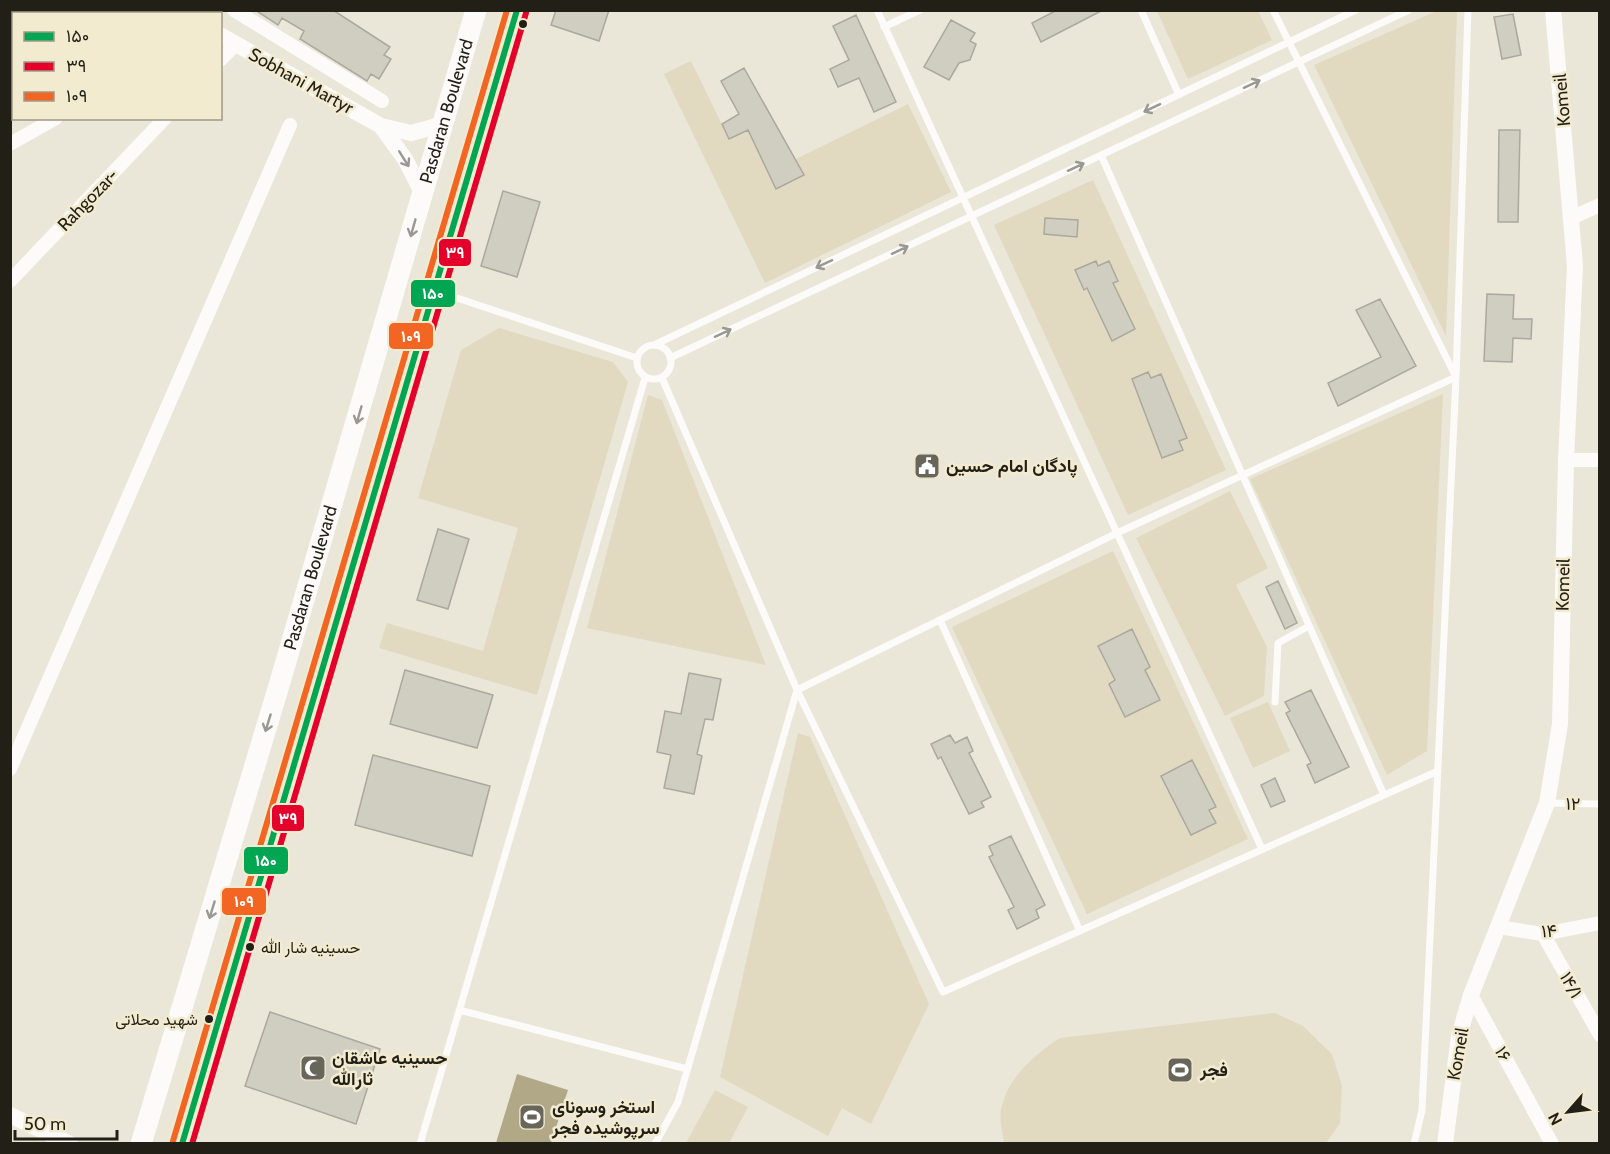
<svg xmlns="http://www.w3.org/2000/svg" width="1610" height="1154" font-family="Cabin,Vazirmatn,sans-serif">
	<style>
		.green { fill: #e1dac0 }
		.water { fill: #b1a887 }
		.building { fill: #d0cdc1; stroke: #aba89e; stroke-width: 1.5 }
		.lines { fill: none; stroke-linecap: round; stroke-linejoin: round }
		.service { stroke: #fcfbf9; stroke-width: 7 }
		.minor { stroke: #fcfbf9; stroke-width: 14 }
		.tertiary { stroke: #fcfbf9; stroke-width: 16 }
		.primary { stroke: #fcfbf9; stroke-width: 21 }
		.bus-1-casing { stroke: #f2ebd0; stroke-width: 10 }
		.bus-2-casing { stroke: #f2ebd0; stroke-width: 10 }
		.bus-3-casing { stroke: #f2ebd0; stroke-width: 10 }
		.bus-1 { stroke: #00a651; stroke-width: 6 }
		.bus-2 { stroke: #e4002b; stroke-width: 6 }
		.bus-3 { stroke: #f26522; stroke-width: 6 }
		.oneway { stroke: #9a9893 }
		.bus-dot { fill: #221f16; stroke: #f2ebd0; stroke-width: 2 }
		.labels { text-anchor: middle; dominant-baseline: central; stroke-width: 5; stroke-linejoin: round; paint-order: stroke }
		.bus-label { font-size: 16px; fill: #221f16; stroke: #f2ebd0; text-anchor: start }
		.street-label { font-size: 18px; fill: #221f16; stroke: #f2ebd0 }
		.poi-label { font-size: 18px; font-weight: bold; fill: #221f16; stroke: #f2ebd0; text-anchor: start }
		.line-badge { stroke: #f2ebd0; stroke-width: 2 }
		.badge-label { font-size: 16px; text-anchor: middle; font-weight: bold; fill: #fff }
	</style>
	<rect width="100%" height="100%" fill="#eae6d8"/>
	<path class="green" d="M1439,10L1457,11L1446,336L1314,65Z
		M1157,11H1258L1272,40L1188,79Z
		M691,61L729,139L748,130L776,189L803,175L796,159L908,104L951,192L765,283L664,74Z
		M1093,180L1226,470L1128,515L994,225Z
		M499,328L613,362L628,382L537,695L379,648L387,623L483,651L518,528L418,498L461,350Z
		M1443,394L1427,751L1387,775L1250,479Z
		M648,395L662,400L766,665L587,628Z
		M1230,491L1268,568L1236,585L1267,647L1264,696L1225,716L1136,538Z
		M1113,551L1248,839L1087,914L952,627Z
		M1268,702L1290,751L1253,768L1230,718Z
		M798,733L810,737L929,1004L871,1124L842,1108L828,1136L720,1077Z
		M1275,1013L1303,1026L1332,1054L1342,1086L1340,1123L1326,1143H1004C1003,1134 999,1120 1001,1110C1007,1078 1034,1055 1060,1038Z
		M715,1090L748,1107L729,1143H686Z"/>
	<path class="water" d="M517,1074L568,1090L551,1143H496Z"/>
	<path class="building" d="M255,10H333L390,47L384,55L391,59L379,79L371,74L367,81L300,39L304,31L282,18L278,25Z
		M556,10H609L599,41L551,25Z
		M1057,10H1103L1041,42L1032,23Z
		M1513,14L1521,55L1502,59L1494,17Z
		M856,15L896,102L874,112L859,78L838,87L830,69L849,60L833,26Z
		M951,20L975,33L970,41L976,44L970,60L959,63L949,80L924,67Z
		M744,68L804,175L776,189L748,130L729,139L722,124L739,114L721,81Z
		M1499,130H1520L1518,222H1498Z
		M503,191L540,202L517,277L481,266Z
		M1045,218L1078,220L1077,237L1044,234Z
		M1096,261L1098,266L1109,261L1118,281L1113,283L1135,329L1112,341L1087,288L1084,290L1075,270Z
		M1487,294L1514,295L1513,319H1532L1531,339L1513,338L1512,362L1484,361Z
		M1380,299L1416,366L1338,406L1328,383L1381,357L1356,310Z
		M1148,372L1151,378L1161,374L1187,438L1179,441L1183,450L1162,458L1132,379Z
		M438,529L469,539L448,609L417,600Z
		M1278,581L1297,623L1285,629L1266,587Z
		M1132,629L1150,667L1145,670L1160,700L1125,717L1109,684L1115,680L1098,646Z
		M405,670L493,695L477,748L390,724Z
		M689,673L721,679L713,720L705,719L697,754L702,756L694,794L664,788L671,755L657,752L665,711L681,714Z
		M1311,690L1349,767L1315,783L1307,765L1311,763L1286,713L1290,711L1285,702Z
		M950,735L955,743L967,737L973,751L969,753L991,797L981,802L984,807L969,814L941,757L938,759L931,744Z
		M373,755L490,786L472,856L355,825Z
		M1192,760L1216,807L1209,810L1216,823L1191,835L1161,776Z
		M1275,778L1285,801L1271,807L1261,785Z
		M1011,836L1045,905L1036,910L1039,918L1017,929L1008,910L1014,907L989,857L993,855L989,846Z
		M270,1012L380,1049L356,1124L245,1086Z"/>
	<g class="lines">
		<path class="service" d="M877,10L1262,849
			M1141,10L1179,95
			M884,27L920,10
			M1101,155L1384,795
			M436,291L637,358
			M637 362a17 17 0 1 1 34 0a17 17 0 1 1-34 0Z
			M654,345L1356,10
			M670,358L1409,10
			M662,378L797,690L943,992L1438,771
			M940,620L1080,931
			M1275,702L1278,643L1309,626
			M1548,803L1600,804
			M459,1010L687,1069
			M420,1144L645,378
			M655,1144L678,1102L797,690L1117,533L1456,377L1273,10
			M1414,1144L1422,1110L1456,377L1468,10"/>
		<path class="minor" d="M97,10L102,14
			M234,10L382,101
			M220,60L236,44
			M10,144L56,118
			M1573,217L1600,205
			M10,281L165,118
			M1566,460H1600
			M10,769L290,125
			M1498,927L1543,934L1600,923
			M1543,934L1600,1035
			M1471,995L1552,1144"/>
		<path class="tertiary" d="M177,10L183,14
			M220,35L381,126L411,133L444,124
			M381,126L405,159L423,194
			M10,1115L70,1144
			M1445,1144L1459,1036L1471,995L1547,803L1560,724L1566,460L1575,266L1553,10"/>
		<g class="primary">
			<path id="s1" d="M141,1144L280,682L476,10"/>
			<path d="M182,1144L517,10"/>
		</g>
		<g class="bus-1-casing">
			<path id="bus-1" d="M182,1144L517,10"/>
		</g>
		<g class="bus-2-casing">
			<path id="bus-2" d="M192,1144L526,13"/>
		</g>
		<g class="bus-3-casing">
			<path id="bus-3" d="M173,1141L507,10"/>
		</g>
		<use href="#bus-1" class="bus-1"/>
		<use href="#bus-2" class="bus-2"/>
		<use href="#bus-3" class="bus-3"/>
	</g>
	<defs><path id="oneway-shaft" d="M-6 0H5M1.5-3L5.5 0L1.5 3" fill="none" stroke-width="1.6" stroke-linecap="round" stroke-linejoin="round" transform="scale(1.5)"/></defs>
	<g class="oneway">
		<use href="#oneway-shaft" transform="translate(1252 84) rotate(-25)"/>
		<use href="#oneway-shaft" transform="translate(1152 108) rotate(155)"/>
		<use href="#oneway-shaft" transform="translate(404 159) rotate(58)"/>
		<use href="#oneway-shaft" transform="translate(1076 167) rotate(-25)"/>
		<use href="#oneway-shaft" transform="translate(413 228) rotate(106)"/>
		<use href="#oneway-shaft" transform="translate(900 250) rotate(-25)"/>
		<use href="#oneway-shaft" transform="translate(824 264) rotate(155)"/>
		<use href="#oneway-shaft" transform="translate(723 333) rotate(-25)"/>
		<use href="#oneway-shaft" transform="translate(359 415) rotate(106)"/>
		<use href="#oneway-shaft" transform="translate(268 723) rotate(107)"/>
		<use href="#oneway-shaft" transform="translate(212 910) rotate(107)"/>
	</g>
	<defs>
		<g id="civic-square" transform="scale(1.35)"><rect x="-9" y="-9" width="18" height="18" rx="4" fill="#68655a" stroke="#f2ebd0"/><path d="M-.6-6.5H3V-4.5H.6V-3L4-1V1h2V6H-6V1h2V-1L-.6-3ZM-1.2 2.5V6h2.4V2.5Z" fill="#fff"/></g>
		<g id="mosque-square" transform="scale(1.35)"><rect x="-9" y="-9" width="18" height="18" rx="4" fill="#68655a" stroke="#f2ebd0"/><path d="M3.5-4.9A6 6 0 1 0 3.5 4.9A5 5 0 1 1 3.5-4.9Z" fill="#fff"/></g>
		<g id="stadium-square" transform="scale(1.35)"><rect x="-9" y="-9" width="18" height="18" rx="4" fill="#68655a" stroke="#f2ebd0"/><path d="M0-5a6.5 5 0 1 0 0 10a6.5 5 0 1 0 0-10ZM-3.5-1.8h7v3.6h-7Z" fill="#fff"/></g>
	</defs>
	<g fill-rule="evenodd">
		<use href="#civic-square" x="927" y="466"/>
		<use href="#mosque-square" x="313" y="1068"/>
		<use href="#stadium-square" x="1180" y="1070"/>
		<use href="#stadium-square" x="532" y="1117"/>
	</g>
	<g class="bus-dot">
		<circle cx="523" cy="24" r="5"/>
		<circle cx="250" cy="947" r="5"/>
		<circle cx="209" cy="1019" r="5"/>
	</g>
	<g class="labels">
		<g class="bus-label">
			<text x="261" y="947">حسینیه شار الله</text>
			<text x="198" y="1019" text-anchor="end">شهید محلاتی</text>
		</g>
		<g class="street-label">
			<text transform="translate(301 81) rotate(29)">Sobhani Martyr</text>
			<text transform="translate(1562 100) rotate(-95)">Komeil</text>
			<text stroke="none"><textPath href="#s1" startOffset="1077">Pasdaran Boulevard</textPath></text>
			<text transform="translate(88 200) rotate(-46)">Rahgozar-</text>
			<text stroke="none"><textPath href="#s1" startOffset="591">Pasdaran Boulevard</textPath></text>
			<text transform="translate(1563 585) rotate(-89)">Komeil</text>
			<text transform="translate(1573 804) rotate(1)">۱۲</text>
			<text transform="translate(1549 931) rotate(-4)">۱۴</text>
			<text transform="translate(1571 985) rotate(61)">۱۴/۱</text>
			<text transform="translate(1458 1054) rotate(-80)">Komeil</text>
			<text transform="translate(1503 1054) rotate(61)">۱۶</text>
		</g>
		<g class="poi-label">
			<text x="946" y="466">پادگان امام حسین</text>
			<text x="332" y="1058">حسینیه عاشقان<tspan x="332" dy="21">ثارالله</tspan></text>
			<text x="1200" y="1070">فجر</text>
			<text x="552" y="1107">استخر وسونای<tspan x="552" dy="21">سرپوشیده فجر</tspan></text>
		</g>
	</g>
	<g class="line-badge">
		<rect x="438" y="238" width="34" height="29" rx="6" fill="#e4002b"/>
		<rect x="410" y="279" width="46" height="29" rx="6" fill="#00a651"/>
		<rect x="388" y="322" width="46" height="28" rx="6" fill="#f26522"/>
		<rect x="271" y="804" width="34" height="28" rx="6" fill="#e4002b"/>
		<rect x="243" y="846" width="46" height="29" rx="6" fill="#00a651"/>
		<rect x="221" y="887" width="46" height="29" rx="6" fill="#f26522"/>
	</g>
	<g class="badge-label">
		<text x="455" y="258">۳۹</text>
		<text x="433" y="299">۱۵۰</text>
		<text x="411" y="342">۱۰۹</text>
		<text x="288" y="824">۳۹</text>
		<text x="266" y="866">۱۵۰</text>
		<text x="244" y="907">۱۰۹</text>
	</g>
	<rect width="1610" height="1154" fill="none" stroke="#221f16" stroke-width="24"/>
	<rect x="12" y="12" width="210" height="108" fill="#f2ebd0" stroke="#9f9986" stroke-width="1.5"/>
	<rect x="24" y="32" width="30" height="9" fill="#00a651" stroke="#9f9986" stroke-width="1.5"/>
	<text x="66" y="42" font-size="18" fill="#221f16">۱۵۰</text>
	<rect x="24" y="62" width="30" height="9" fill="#e4002b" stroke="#9f9986" stroke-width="1.5"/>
	<text x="66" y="72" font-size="18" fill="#221f16">۳۹</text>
	<rect x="24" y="92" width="30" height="9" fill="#f26522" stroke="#9f9986" stroke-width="1.5"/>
	<text x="66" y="102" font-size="18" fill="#221f16">۱۰۹</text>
	<g transform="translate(1568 1112) rotate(242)" stroke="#f2ebd0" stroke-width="4.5" paint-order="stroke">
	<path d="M0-4.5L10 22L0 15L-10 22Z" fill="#221f16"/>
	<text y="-9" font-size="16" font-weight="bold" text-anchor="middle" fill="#221f16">N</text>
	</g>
	<path d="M15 1130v9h102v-9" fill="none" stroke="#221f16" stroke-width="3"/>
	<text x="24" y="1130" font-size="18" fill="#221f16" stroke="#f2ebd0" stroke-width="4.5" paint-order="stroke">50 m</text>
</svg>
